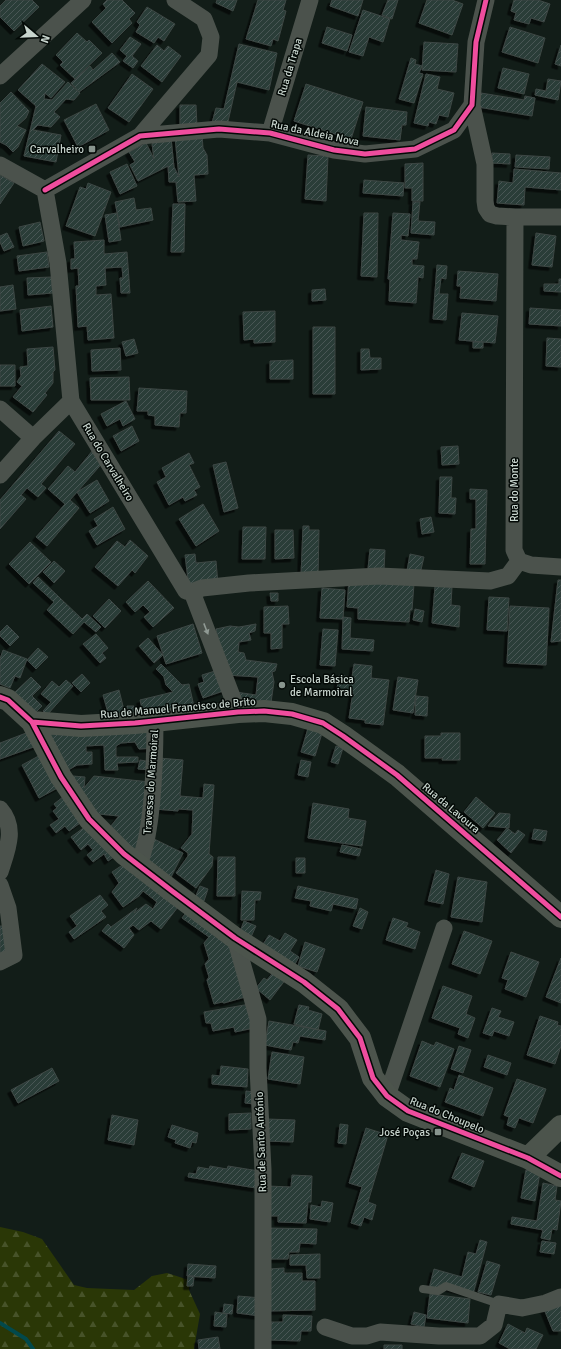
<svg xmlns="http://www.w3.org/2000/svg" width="561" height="1349" font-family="Signika,sans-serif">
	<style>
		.forest { fill: url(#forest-firs) }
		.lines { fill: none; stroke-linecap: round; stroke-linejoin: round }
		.stream { stroke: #02494b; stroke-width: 4 }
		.building { fill: url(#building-hatch); stroke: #3d4744; filter: url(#shadow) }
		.lane { stroke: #4b524c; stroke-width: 8 }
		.street { stroke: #4b524c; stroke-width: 17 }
		.secondary { stroke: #4c544c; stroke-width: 22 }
		.cycleway-casing { stroke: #030906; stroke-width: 8 }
		.cycleway { stroke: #ef4d9e; stroke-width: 5 }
		.oneway { fill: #909a94 }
		.poi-dot { fill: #88958e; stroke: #030906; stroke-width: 1.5 }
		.labels { text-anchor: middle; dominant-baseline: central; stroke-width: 3; stroke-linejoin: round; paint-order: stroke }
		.street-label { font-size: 11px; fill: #c8d5ce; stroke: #030906 }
		.poi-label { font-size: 11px; fill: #c8d5ce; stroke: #030906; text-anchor: end }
	</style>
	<defs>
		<pattern id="forest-firs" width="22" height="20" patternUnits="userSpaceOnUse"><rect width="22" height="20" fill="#2a3706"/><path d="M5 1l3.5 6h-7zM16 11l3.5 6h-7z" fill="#475329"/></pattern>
		<pattern id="building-hatch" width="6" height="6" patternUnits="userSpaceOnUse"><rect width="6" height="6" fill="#2b3c38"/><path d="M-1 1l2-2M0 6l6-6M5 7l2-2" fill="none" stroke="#485754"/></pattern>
		<filter id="shadow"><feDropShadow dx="-3.5" dy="3.5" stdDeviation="0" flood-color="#0009"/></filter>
	</defs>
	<rect width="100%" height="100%" fill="#121d18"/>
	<path class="forest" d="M0,1227L23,1232L42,1239L74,1285L87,1288L134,1290L152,1276L167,1273L189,1280V1290L200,1314L194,1349H0Z"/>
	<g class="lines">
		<path class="stream" d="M0,1323L26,1339L33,1349"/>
	</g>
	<path class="building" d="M6,0H32L39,7L14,31L0,17V6Z
		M107,0H122L135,13L129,19L132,23L112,43L92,22L106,8L103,4Z
		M217,0H237L233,11L216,3Z
		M258,0H286L283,10L286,11L278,41L273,39L271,46L246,39Z
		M332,0H363L358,16L330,6Z
		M388,0H398L392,19L382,15Z
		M427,0H452L463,4L452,35L419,23Z
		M514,0H538L550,4L544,22L531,18L529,24L514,20L516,13L511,11Z
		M147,7L175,24L164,41L158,37L154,43L136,32L140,25L137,22Z
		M363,10L390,19L383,42L369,37L363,56L349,52Z
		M327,27L352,35L347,51L322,43Z
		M510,27L545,38L538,63L502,52Z
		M77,33L87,42L89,40L102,53L75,79L60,65L63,62L56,55Z
		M130,37L141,44L132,56L138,61L133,68L123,61L127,56L120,50Z
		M424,42L458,44L456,72L422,70Z
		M239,44L277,53L269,90L237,82L227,126L212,123L216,108L224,109Z
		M157,45L164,51L168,46L181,56L162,82L141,66Z
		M561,45V66L555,64Z
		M112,53L120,62L79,92L71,83L90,66L93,70Z
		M411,58L416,60L415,64L422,66L419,73L423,74L414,103L399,99Z
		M42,64L65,82L51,98L45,93L44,99L52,100L68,82L80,93L74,100L66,99L54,112L60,117L51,127L38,125L33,130L61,135L56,162L24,156L36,106L18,90Z
		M503,68L529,74L524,94L498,88Z
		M132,74L153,89L129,122L108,108Z
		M426,74L440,77L437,89L454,93L448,117L439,115L436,124L429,122L428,126L414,123Z
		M548,79L561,81L558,100L535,95L536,89L546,91Z
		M306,84L363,102L351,139L294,121Z
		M11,92L29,111L26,118L17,126L26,130L18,147L13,152L6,145L0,142V103Z
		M481,93L524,100L525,96L535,98L532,116L478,107Z
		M96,104L109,130L78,147L64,120Z
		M180,105H196L197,127H180Z
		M366,107L407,112L406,125H402L400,140L363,136Z
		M202,134L203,148L207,155L208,174L194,175L196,201L178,202L176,182H169L168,166L138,181L130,165L135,162L129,152L146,143L154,159L152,144L161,139L171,138L174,167L179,177L175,137Z
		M492,153L510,154V164L492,163Z
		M308,155L328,156L326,201L305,199Z
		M516,155L550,157L549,169L515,167Z
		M423,163V201H412V188H405V164Z
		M127,164L137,186L120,194L110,172Z
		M514,169L561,173V190L525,187L524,205L497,203L499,181L513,183Z
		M0,175L14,183L0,204Z
		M364,180L404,183L403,196L363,193Z
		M88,183L111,192L95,236L66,226L80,187L86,189Z
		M134,198L136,210L151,208L153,220L120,227L115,202Z
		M413,202H420L418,221L435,222L434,235L411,233Z
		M173,204H185L184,252H171Z
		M117,213L121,240L109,242L105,215Z
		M364,213H378L377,277L361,276Z
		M393,213L410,214L408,236L401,235V240L419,242L417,259H412V265L424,266L423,278L418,277L416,303L389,301L390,279H388Z
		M40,222L44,241L23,246L19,227Z
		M7,233L14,247L4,251L0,242V236Z
		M536,233L556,236L552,267L532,265Z
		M104,240V254L127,252L130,293H121L120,278H123L122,267L105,268L106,285L96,286V295L111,294L114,338L88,340L87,326L78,327L76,286H79L78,268L71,269V259H75L74,242Z
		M47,252L49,267L19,271L17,256Z
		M437,265L447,266L446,279L441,278L439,294H448L446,320L433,319Z
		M458,271L498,274L496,301L460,298L461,286H457Z
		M51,277L53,293L28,295L27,278Z
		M559,279H561V292L544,291V284H559Z
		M13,285L16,309L0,311V287Z
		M325,289L326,300L312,301V290Z
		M51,306L53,327L22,331L20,310Z
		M530,308L561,310V326L529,324Z
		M275,311V342L254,343V339L244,340L243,312Z
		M462,313L498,316L495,343L459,340Z
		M313,327H335V394H313Z
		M547,338L561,339V367L546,366Z
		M134,339L138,353L126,356L122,342Z
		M473,342H483V348H473Z
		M53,347L55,370L53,372V383L45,393L47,395L33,412L13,397L22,386L17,382L21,376L20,367L28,366L27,349Z
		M120,348L121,370L92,371L91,350Z
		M361,349H369L370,358H381V369L361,370Z
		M293,360V379H270V361Z
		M0,365H15V386H0Z
		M129,377L130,400H91L90,378Z
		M139,388L187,391L186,413H180L179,427L155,425V416L148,415V411H137Z
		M126,401L135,419L123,426L120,419L107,426L101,414Z
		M132,426L139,441L121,451L113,436Z
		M59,431L75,444L41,484L46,488L38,497L27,488L21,495L26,499L0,529V500Z
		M458,446L459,464L442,465L441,447Z
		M93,450L105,460L70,500L79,508L47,546L36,537L65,504L48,489L68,466L75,472Z
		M189,453L194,463L189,465L200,487L194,490L197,495L185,501L183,497L169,505L157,482L166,477L162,468Z
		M226,462L238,508L224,512L213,465Z
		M440,477H452L451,498H456L455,514L439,513Z
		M97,480L109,501L90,513L77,492Z
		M470,489L487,490L485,564H470L471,529H476V499H470Z
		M203,504L219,531L196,546L179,519Z
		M113,507L125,529L97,545L89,531L98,526L94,519Z
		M431,517L434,532L422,534L420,519Z
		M303,526H309V530H319L318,577L301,576Z
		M243,527H266L265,559H242Z
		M275,530H293L294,558L275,559Z
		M130,540L148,556L135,573L132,570L118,586L95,567L117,541L125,547Z
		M30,542L51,562L29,584L9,564Z
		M370,549L385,550L384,570L368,569Z
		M195,554L196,563L216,561L218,584L189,587L185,555Z
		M410,554L424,557L420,574L407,571Z
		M54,561L65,571L54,583L43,572Z
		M38,577L82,619L87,614L101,627L96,632L84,622L73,634L47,610L54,602L33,583Z
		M349,579L414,584L412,610H410L409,622L358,619V608L347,607Z
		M558,580H561V641L551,642Z
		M148,581L174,608L153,627L144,617L150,612L143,605L135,612L126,602Z
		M435,586L452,587L451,605L460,606L459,627L432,623Z
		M322,588L345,590L343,619L320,618Z
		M270,593H278V601H271Z
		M489,597L509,598L507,631L487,630Z
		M109,599L121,611L105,628L93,616Z
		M288,606L289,624H282V648L271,649V633H264V607Z
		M510,606L549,608L546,665L507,663Z
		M415,609L424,611L422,622L413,620Z
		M343,617L351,618L350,638L374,640L373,651L342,649Z
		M193,624L202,653L166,664L157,636Z
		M256,624L255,631L249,633L251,640L239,642L238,652L244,653L246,660L277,664L275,671L272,672L274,682L270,709L237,705L236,692L256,695L258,677L226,675L216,629L230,626L239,627Z
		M7,625L19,637L10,646L0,636V632Z
		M323,629L338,630L335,666L320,665Z
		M96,634L108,648L102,653L106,658L100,663L83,644Z
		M148,638L163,655L154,663L139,646Z
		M38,648L48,657L36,669L27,660Z
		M3,650L27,659L20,678L15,676L10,688L0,684V659Z
		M161,664L182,685L189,684L195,711L164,718L162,707L143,712L140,700L173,692L166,685L164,677L156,669Z
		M354,664L372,666L371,678L389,680L383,725L365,723V720L349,718L353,692L337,689L339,675L352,677Z
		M215,671L229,689L203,698L198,684L204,682L202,675Z
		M82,674L90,683L81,692L72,683Z
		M31,677L41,687L32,696L42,706L33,715L13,694Z
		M398,677L418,680L413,713L393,710Z
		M66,680L73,686L47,715L43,711L51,702L41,694L52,681L59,687Z
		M119,690L126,718L111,723L103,695Z
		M416,696L428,697L427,716L415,715Z
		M127,706H134L135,719H128Z
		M309,725L323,730L315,756L301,752Z
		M154,727V748L139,749L135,742L121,743L116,746V757H138V762L117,763L118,770H105L104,745L86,746V752H92V764L77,765L63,773L42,735Z
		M34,730L39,745L0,759V743Z
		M441,733H460V760H442L443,758H425V736H441Z
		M336,746L343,748L338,764L331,762Z
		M46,752L63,785L39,798L22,765Z
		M159,758L183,760L180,796L203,798L204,784L214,785L209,854L213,857L212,866L196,888L176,873L188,856V853L181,848L192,834L193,810L178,809V811L155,809Z
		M140,760L152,762L151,770L138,769Z
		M301,760L311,762L308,777L298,775Z
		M73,776L85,777L84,788L94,776L150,782L142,862L106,832L119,816L99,814L65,785Z
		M68,793L87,818L69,831L65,826L56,833L50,825L59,819L53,811L57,808L54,804Z
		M476,797L495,813L483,828L464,812Z
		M313,803L349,809L348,818L366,821L362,846L308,838Z
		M499,813L510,814L509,828L488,826Z
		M93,821L118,854L108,861L104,854L93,862L87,855L93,850L88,844L81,850L71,837Z
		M507,828L515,834L518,830L525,835L511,853L497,840Z
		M534,829L547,831L545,841L532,839Z
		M152,838L183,853L169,881L143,857Z
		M342,845L361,849L359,856L340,852Z
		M218,857H235V896H217Z
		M296,858H305V873H296Z
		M127,862L181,903L161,929L151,921L139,930L133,925L129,928L134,935L124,948L102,931L108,924L111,927L137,908L134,913L146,904L153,909L157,902L143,891L139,896L123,907L112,892L119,883L112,872Z
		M436,870L449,874L443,904L428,901Z
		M458,877L487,882L482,922L451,917Z
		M200,886L208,889L204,901L195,898Z
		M298,886L358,899L356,909L333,904L331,911L310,906L311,901L295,898Z
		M242,891L261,892L260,900H255L254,920H241Z
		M100,895L108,905L101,911L106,917L74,939L69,932L77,926L70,916Z
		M190,907L235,951L249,996L224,1003L222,1002L214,1004L207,980L209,977L205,964L209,959L204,943L209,937L182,918Z
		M360,908L368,912L362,929L353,926Z
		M393,918L408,923L406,927L420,932L415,949L386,940Z
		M244,921L256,926L251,937L240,932Z
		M0,926H10L11,962H0Z
		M464,931L492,941L480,974L452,964Z
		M285,933L297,940L290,951L299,957L292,969L260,949L269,935L280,941Z
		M305,942L325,949L317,972L298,966Z
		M511,952L539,962L526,997L505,989L508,980L502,978Z
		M561,958V1003L546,997Z
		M275,970L286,979L270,1000L256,988L264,978L267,980Z
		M443,986L472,996L466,1014L475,1018L468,1038L458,1034L460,1028L432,1018Z
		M250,1004L254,1028L235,1032L234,1027L213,1031L211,1023H206L204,1012Z
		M299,1005L309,1007L308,1010L322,1014L318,1030L294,1024Z
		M492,1008L501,1011L498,1017L514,1022L509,1036L494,1031L492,1036L483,1033Z
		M540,1016L558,1022L557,1025L561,1026V1046L555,1064L527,1055Z
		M269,1021L326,1031L325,1040L300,1036L298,1043L293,1042L291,1050L265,1045Z
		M422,1041L434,1046L436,1042L454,1049L440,1087L410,1076Z
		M459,1046L471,1050L463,1073L451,1069Z
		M272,1052L304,1057L300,1084L268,1079Z
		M488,1055L511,1063L507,1075L484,1067Z
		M221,1066L248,1069L247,1087L212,1084V1075L220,1076Z
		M52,1068L59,1081L18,1103L11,1090Z
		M459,1075L493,1088L483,1116L445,1102L450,1088L454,1090Z
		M517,1079L546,1089L533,1123L519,1118L515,1128L507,1125L509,1117L504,1115Z
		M246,1091L255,1092L254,1104L245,1103Z
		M251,1113V1129L229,1130V1114Z
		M112,1115L138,1120L134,1145L108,1140Z
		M267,1119L295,1120L293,1142L265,1141Z
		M340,1124L348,1125L346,1144L338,1143Z
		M172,1125L198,1133L196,1143L192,1142L190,1148L175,1143L176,1140L168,1137Z
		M366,1128L388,1135L368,1202L376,1205L372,1220L364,1217L361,1226L351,1223L362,1187L349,1183Z
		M462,1153L484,1161L474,1187L452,1178Z
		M210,1166L227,1169L228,1166L259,1171L256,1188L188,1177L189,1173L196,1174L198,1167L209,1169Z
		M526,1170L540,1173L535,1201L521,1198Z
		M292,1175L312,1176L311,1202H308L306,1223L278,1222V1216H266L268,1186L291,1187Z
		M543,1183L557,1186L555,1200L561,1201L557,1230L552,1229L550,1240L541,1238L543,1230L511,1224L512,1217L537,1221Z
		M322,1201L333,1203L330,1222L310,1219L311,1205L321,1207Z
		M269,1228L317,1229L316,1244L300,1243L299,1252H289L288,1259H268Z
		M480,1240L487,1242L473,1294L439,1285L437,1291L429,1289L434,1269L462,1277L468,1252L476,1254Z
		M542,1241L556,1243L554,1254L540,1252Z
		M320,1254V1278H307L306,1265H290V1255Z
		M487,1261L500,1265L491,1295L478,1292Z
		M188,1264L216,1266L215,1278L187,1276Z
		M284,1268V1273H302V1281H315V1310L270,1311L269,1269Z
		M188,1276H194L193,1286H187Z
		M430,1294L470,1299L468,1323L427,1318Z
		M238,1296L262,1298L260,1316L237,1313Z
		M561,1303V1331H553L544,1309Z
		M224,1304L233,1305L232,1314L223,1313Z
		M215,1312L227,1314L226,1327L214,1326Z
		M414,1312L426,1315L424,1327L411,1324Z
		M283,1315L312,1316L311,1331H301L300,1341L270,1340L271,1322H283Z
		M508,1324L525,1333L527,1328L543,1335L536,1349H510L499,1343Z
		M218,1337L220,1349H199L198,1340Z
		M384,1345H402V1349H384Z"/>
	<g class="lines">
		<path class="lane" d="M423,1289L438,1291L446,1286L499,1304"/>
		<path class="street" d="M0,76L83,0
			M472,105L485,164V201L486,208L490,214L497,216L515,217L514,550L519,561
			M270,133L310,0
			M140,136L209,55L211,37L204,19L175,0
			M0,165L45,190
			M45,190L140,136L219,129L270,133L334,150L365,154L415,149L454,130L472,105L476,42L486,0
			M45,190L58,263L71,401L186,591L192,592
			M515,217H561
			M0,409L33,438
			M0,475L33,438L71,401
			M519,561L531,565L561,567
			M192,592L202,588L249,583L379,576L490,581L508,576L519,561
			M192,592L238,712
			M0,809C17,828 7,850 0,872
			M139,866C142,856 145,846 147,836C154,799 155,757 155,720
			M0,885L8,908L14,955L0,962
			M235,938L258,1019V1068L263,1170V1349
			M387,1096L444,928
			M325,1327L352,1336H367L380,1332L439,1336H480L494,1325L499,1304L522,1308L546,1303L561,1297"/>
		<path class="secondary" d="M0,697L8,700L32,722L61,777L89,819L124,854L172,891L235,938L304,982L338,1009L360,1038L373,1078L387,1096L408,1111L528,1158L561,1176
			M32,722L81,726L135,723L238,712L264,711L292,714L323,723L343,736L397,775L561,917
			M528,1158L561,1126"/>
		<g class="cycleway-casing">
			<path id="cycleway" d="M45,190L140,136L219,129L270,133L334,150L365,154L415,149L454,130L472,105L476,42L486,0
				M0,697L8,700L32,722L61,777L89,819L124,854L172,891L235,938L304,982L338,1009L360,1038L373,1078L387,1096L408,1111L528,1158L561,1176
				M32,722L81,726L135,723L238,712L264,711L292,714L323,723L343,736L397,775L561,917"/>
		</g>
		<use href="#cycleway" class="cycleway"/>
	</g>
	<defs><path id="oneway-solid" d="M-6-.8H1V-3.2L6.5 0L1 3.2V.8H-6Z"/></defs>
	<use class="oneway" href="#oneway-solid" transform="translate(206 629) rotate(69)"/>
	<g class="poi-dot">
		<rect x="88" y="145" width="8" height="8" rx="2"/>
		<circle cx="282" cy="685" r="4"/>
		<rect x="434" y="1128" width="8" height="8" rx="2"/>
	</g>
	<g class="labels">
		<g class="street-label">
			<text transform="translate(290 67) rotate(-73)">Rua da Trapa</text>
			<text transform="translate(315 133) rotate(12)">Rua da Aldeia Nova</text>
			<text transform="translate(108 462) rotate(59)">Rua do Carvalheiro</text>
			<text transform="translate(514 490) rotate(-90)">Rua do Monte</text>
			<text transform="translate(178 708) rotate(-5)">Rua de Manuel Francisco de Brito</text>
			<text transform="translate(151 782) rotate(-86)">Travessa do Marmoiral</text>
			<text transform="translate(451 808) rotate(40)">Rua da Lavoura</text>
			<text transform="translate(447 1115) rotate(22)">Rua do Choupelo</text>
			<text transform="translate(261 1142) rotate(-92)">Rua de Santo António</text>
		</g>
		<g class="poi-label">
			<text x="84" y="149">Carvalheiro</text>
			<text x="290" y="679" text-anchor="start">Escola Básica<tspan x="290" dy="13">de Marmoiral</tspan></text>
			<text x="430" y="1132">José Poças</text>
		</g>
	</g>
	<g transform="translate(36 36) rotate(109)" stroke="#030906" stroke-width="3" paint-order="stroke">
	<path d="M0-3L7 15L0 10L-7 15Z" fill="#c8d5ce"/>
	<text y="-6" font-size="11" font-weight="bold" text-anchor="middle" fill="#c8d5ce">N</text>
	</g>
</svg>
